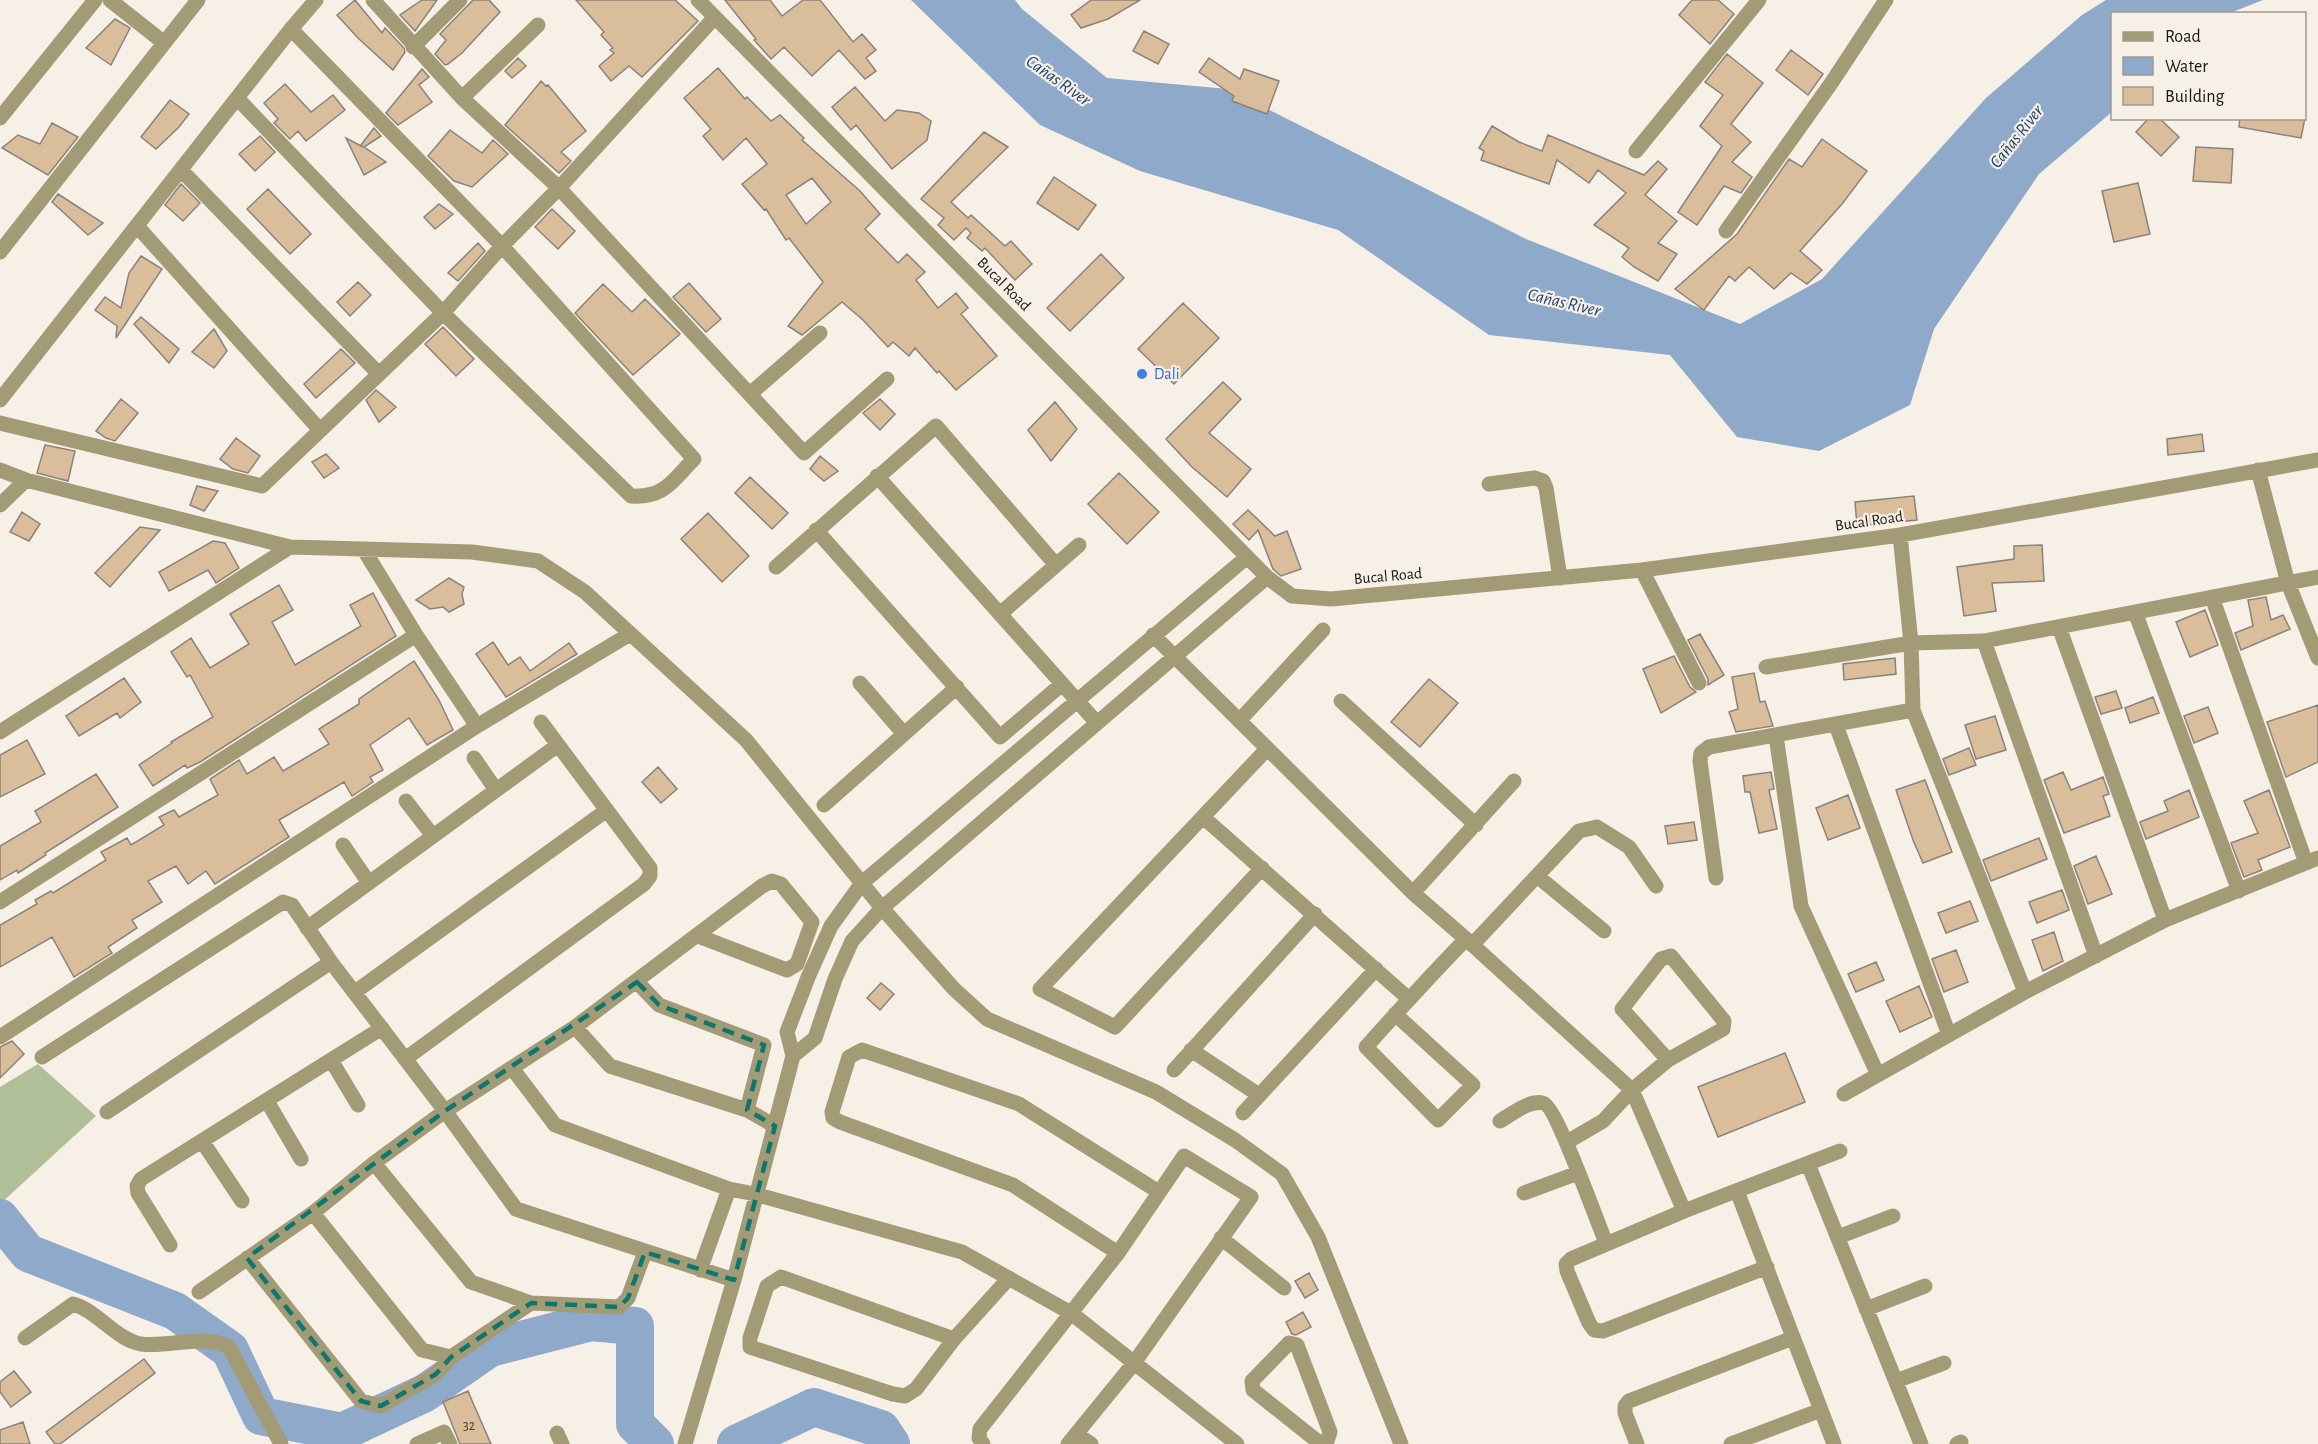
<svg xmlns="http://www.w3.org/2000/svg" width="2318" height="1444" font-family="'Alegreya Sans',sans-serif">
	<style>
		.forest { fill: #b0bf97 }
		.water { fill: #8fa9ca }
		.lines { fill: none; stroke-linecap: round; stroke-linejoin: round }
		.river { stroke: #8fa9ca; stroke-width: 38 }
		.building { fill: #dabe9b; stroke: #8a837b; stroke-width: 1.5; fill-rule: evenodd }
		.minor { stroke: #a39b76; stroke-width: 15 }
		.marked { fill: none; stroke: #0f766e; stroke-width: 4.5; stroke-dasharray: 12 8; stroke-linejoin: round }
		.shop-dot { fill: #3f7fe0; stroke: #f6f0e6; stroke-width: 2 }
		.labels { text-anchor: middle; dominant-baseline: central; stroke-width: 4.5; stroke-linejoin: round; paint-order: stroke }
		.number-label { font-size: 14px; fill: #4a4236 }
		.street-label { font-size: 16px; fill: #1a1815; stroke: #f6f0e6 }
		.shop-label { font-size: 16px; fill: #366cbe; stroke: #f6f0e6; text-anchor: start }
		.water-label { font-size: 18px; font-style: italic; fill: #1f4470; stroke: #f6f0e6 }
	</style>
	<rect width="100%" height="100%" fill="#f6f0e6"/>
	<path class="forest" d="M38,1064L96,1116L0,1204V1087Z"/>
	<path class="water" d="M911,0H1015L1022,9L1107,78L1228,89L1526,239L1740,324L1822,279L1986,98L2082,15L2106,0H2263L2230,13L2112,14V112L2039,174L1934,329L1910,405L1819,451L1737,437L1670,355L1489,335L1338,230L1140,171L1040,125Z"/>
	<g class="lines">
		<path class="river" d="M0,1218L28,1253L175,1311L230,1350L261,1416L342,1432L425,1393L490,1348L591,1322L635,1326V1424L655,1444
			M736,1444L814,1407L881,1429L891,1444"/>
	</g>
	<path class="building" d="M355,0L382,33L385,28L404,48L405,52L393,70L358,38L337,15Z
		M422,0H437L415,31L400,15Z
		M473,0H489L500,12L462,53L448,64L445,65L435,54L446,40L440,34Z
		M576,0H675L698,21L642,77L629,66L611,81L599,66L614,53L610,50L613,48L601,35L604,32Z
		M725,0H770L782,16L803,0H820L853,42L862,34L876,50L866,58L876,71L865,79L839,50L812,76L784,47L771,59L754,40L756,39Z
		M1091,0H1140L1108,19L1081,28L1071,15Z
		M1692,0H1718L1734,14L1710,44L1679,15Z
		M115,19L130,28L111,65L86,48Z
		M1144,31L1169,44L1158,64L1133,51Z
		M1791,50L1823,74L1808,95L1776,70Z
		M1727,54L1763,83L1731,124L1751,142L1732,162L1752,177L1741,193L1724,186L1697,225L1678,212L1722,146L1700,126L1723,95L1705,82Z
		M518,58L526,66L512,78L505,71Z
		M1209,58L1240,79L1244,69L1279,81L1267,114L1232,101L1234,96L1199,72Z
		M718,68L745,99L747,97L771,121L780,115L804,138L802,140L860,191L880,214L865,229L898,263L907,254L925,272L916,280L938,308L956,293L968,308L961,314L997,356L956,390L939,371L937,373L915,348L909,356L893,342L888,347L863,320L842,302L802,335L788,326L823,282L789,238L786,240L766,209L764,210L742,184L767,164L746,138L723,160L703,136L711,129L684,98ZM812,178L831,202L806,224L786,195Z
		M422,69L429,77L419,85L432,102L398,125L386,113Z
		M541,81L546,86L548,85L586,131L561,152L571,161L559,173L505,125Z
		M285,84L311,112L333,95L345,110L306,141L298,131L290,139L274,123L278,119L264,103Z
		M855,87L885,121L897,110L919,113L931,121L927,140L892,169L856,125L851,130L832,107Z
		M170,100L189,114L179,127L156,149L141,137Z
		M2149,118H2159L2179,137L2161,156L2136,132Z
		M2240,118H2305L2301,138L2239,127Z
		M52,123L78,137L48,175L2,148L18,135L40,144Z
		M1492,126L1519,142L1542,151L1548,135L1644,175L1658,161L1667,169L1645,195L1677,221L1658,243L1677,254L1658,281L1634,267L1622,257L1629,248L1594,225L1626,193L1598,170L1589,183L1557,160L1549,184L1481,160L1484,151L1479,148Z
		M374,128L381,136L364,147L386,162L364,175L346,138L363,147L361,145Z
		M450,130L482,153L493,140L508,154L472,187L454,181L428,156Z
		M984,132L1008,147L951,202L968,218L971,215L1005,246L1011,241L1032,264L1015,280L985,248L982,251L967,238L971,233L966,228L954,240L938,225L944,218L921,199Z
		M260,136L275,152L255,171L239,154Z
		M1822,139L1867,171L1842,204L1800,251L1822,270L1807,284L1791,273L1774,289L1749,267L1735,281L1729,276L1704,310L1675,289L1737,234L1789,159L1802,167Z
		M2196,147L2233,149L2231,183L2193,181Z
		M1054,177L1096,205L1078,230L1037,203Z
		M2138,183L2150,234L2114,242L2102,191Z
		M181,184L200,203L183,221L165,205Z
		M268,189L311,234L290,254L247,209Z
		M58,194L103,223L88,235L52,202Z
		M439,204L453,214L435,229L424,217Z
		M552,209L575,231L558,249L535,227Z
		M478,243L485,251L458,281L448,273Z
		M1101,254L1124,278L1070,331L1047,308Z
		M141,256L162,269L116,338L117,326L95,310L105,297L121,308L129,273Z
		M358,282L371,295L350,316L337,302Z
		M689,283L721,319L706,332L673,297Z
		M603,284L632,312L645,299L680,334L633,375L575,313Z
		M1183,303L1219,338L1174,384L1138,349Z
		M141,317L179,349L169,363L134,324Z
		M443,327L474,359L456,376L425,344Z
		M214,329L227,351L214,368L192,352Z
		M341,349L355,363L316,398L304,384Z
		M1223,382L1241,399L1209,433L1251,469L1227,497L1192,467L1166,439Z
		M376,390L396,407L379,422L366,400Z
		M121,399L138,413L115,441L106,438L96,431Z
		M880,399L895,414L880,430L863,413Z
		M1055,402L1077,429L1051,461L1028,430Z
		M2202,434L2204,451L2168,455L2167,439Z
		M236,438L260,456L248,473L233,469L220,459Z
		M45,445L75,451L68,481L37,473Z
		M326,454L339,468L324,478L312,462Z
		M820,456L838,471L824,481L810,469Z
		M1119,473L1159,512L1127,544L1088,504Z
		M750,477L788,513L772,529L735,493Z
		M197,486L218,491L204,511L190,505Z
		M1914,496L1917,520L1857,526L1855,502Z
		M1248,510L1275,536L1287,531L1301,569L1281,576L1273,569L1258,530L1249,540L1233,524Z
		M22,512L40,524L29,541L10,532Z
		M708,513L749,556L722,582L681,539Z
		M140,527L160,530L110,587L95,573Z
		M213,541L225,543L239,568L216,583L208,570L169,591L159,572Z
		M2042,545L2044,581L1992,583L1996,611L1964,616L1957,567L2014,559V546Z
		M449,578L464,587L462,594L464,604L449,612L443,607L430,609L416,600Z
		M279,585L293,610L272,622L295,665L361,626L350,605L373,593L396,636L200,762L187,768L185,765L153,786L139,765L172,743L171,742L213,717L190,675L187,677L171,652L191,638L210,668L249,644L230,614Z
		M2266,597L2271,620L2283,615L2290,629L2241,650L2235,633L2253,626L2248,600Z
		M2205,610L2218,645L2190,657L2176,622Z
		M1700,634L1724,675L1708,685V679L1688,640Z
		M493,642L508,665L520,657L530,671L569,643L577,654L506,697L476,654Z
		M1674,656L1690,687L1696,692L1661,713L1643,669Z
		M1895,658L1896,674L1844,680L1843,664Z
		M414,661L439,700L453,730L427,745L409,718L370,745L383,770L370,777L373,782L352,796L344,782L279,820L289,837L215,884L206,871L188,884L176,866L148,881L162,902L132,920L137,928L108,947L112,953L74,977L52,937L0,967V925L37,904L35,900L51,891L53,893L106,860L101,852L127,838L131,845L164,825L159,817L174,810L179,817L218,795L210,779L239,760L247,774L274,757L283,771L329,744L319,729L359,704V699Z
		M1754,673L1760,702L1765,701L1773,726L1736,732L1729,712L1738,709L1732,677Z
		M124,678L141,702L120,718L117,713L79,736L66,716Z
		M1429,679L1458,703L1420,747L1391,722Z
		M2116,691L2122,708L2101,714L2095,697Z
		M2153,697L2159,713L2130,723L2125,708Z
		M2318,705V762L2286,777L2267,722Z
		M2208,707L2218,733L2194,743L2184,716Z
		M1995,716L2006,750L1976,759L1965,725Z
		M27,740L45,774L0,797V755Z
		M1969,748L1976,765L1949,775L1943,759Z
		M658,767L677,789L661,803L642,782Z
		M1771,772L1774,789L1769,790L1777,829L1759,833L1750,792H1745L1743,776Z
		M2063,772L2071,790L2103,777L2109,794L2103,796L2110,816L2064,833L2044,780Z
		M96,774L118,807L45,853L46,855L18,873L17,870L0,880V846L41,822L35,811Z
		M1925,780L1952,852L1923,863L1913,840L1896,790Z
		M2189,790L2199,817L2146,839L2140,822L2168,811L2164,801Z
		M2269,790L2290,847L2258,860L2262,870L2244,877L2231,843L2258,833L2244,801Z
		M1848,795L1860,828L1828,840L1816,808Z
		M1694,822L1697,840L1668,844L1665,826Z
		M2039,838L2047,859L1991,881L1983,860Z
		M2096,856L2112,894L2088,904L2074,866Z
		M2062,890L2069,910L2037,923L2029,902Z
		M1970,901L1978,921L1946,933L1938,913Z
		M2054,932L2063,961L2043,971L2032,940Z
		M1956,950L1968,982L1944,992L1932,959Z
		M1876,962L1884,980L1856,992L1848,974Z
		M881,983L894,994L880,1010L867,998Z
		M1919,986L1932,1017L1900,1032L1886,1001Z
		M12,1041L24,1054L0,1078V1047Z
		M1785,1053L1805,1102L1718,1137L1698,1087Z
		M1309,1273L1318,1290L1305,1298L1295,1281Z
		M1303,1312L1311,1327L1296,1335L1292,1334L1286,1322Z
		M144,1359L155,1373L60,1444H55L46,1432Z
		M14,1371L31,1392L11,1407L0,1392V1382Z
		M468,1391L473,1403L491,1444H460L443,1402Z
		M23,1422L30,1444H0V1430Z"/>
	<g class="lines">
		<path class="minor" d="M110,0L163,42
			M373,0L462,98L559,188L804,453L887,379
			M698,0L1267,577L1292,596L1331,599L1642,570L1900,535L2318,460
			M413,47L460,0
			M237,98L443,313L631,496C665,498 672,481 694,459L502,246L291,29
			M462,98L538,25
			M0,118L95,0
			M1636,151L1759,0
			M181,170L379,374
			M137,226L320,430
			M1726,231L1832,82L1886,0
			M0,252L198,0
			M750,394L820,333
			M0,400L291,29L316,0
			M0,423L262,486L443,313L502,246L559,188L715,17
			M0,470L26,480L290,547L472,552L538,561L585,592L746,740L882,908L954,989L987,1019L1156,1092L1235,1140L1282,1174L1318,1237L1401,1444
			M2258,470L2288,583L2318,658
			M877,476L1097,723
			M1489,484L1535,478L1543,481L1546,488L1560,578
			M0,505L26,480
			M816,530L1000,737L1062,684
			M1900,535L1911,643L1913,710L2025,992
			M364,550L416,635
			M776,567L936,426L1056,565
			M1642,570L1699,683
			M2212,597L2306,863
			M2135,612L2239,891
			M1000,614L1079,545
			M2059,627L2165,920
			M1153,635L1413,893L1466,939L1632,1090L1684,1211
			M1984,641L2096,956
			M1766,667L1911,643L1984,641L2318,577
			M860,683L904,734
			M1341,701L1476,825
			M1239,721L1323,630
			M1836,725L1949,1035
			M0,732L290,547
			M1776,736L1801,906L1878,1075
			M474,758L496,790
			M406,801L433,836
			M824,805L957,687
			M1203,817L1409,999
			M343,845L369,883
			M1262,868L1115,1027L1040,989L1267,749
			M1537,876L1604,931
			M1716,878L1700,761L1701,753L1709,747L1913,710
			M1413,893L1514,781
			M0,902L416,635L477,726
			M307,928L558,745
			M1473,944L1579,831L1597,827L1629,847L1656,886
			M355,992L607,810
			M1395,1014L1473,1085L1438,1120L1366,1047C1399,1010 1432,974 1466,939
			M575,1027L610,1066L747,1110L764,1045L659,1005L637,982
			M0,1037L477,726L630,634
			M1191,1050L1259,1095
			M793,1056L815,1038L835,979L852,941L882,908L1267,577
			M42,1057L283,902L292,905L331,962L445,1111L516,1209L734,1280
			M405,1059L644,884L650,876V868L541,722
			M331,1060L358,1105
			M512,1068L555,1125L729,1189L755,1194L962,1252L1071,1313L1237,1444
			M1174,1070L1315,914
			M1844,1094L2025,992L2165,920L2318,858
			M267,1101L301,1159
			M747,1110L775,1126
			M107,1112L331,962
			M1243,1113L1376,969
			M1500,1121C1512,1114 1529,1100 1543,1103C1556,1106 1598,1224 1606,1243
			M202,1141L242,1201
			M1567,1142L1603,1121L1632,1090L1668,1060L1723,1029L1724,1021L1671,956L1661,959L1622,1009L1668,1060
			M374,1163L471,1282L531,1303L619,1307L628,1298L645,1252
			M1808,1164L1921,1444
			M1737,1191L1834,1444
			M1524,1193L1578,1173
			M313,1213L422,1350L451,1357
			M1838,1237L1893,1216
			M1221,1238L1284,1288
			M170,1245L138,1193L137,1186L141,1179L382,1028
			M1118,1253L1013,1185L840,1122L833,1118L832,1112L849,1057L862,1050L1019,1104L1159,1192
			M247,1258L361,1401L381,1406L436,1374L451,1357L531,1303
			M1767,1267L1603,1331L1594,1330L1589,1323L1567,1271L1566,1264L1571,1259L1684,1211L1840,1151
			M700,1270L729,1189
			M199,1292L313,1213L374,1163L445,1111L575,1027L762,886L772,881L781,884L812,922L797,964L787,970L698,936
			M1866,1309L1925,1286
			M25,1338L73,1304C98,1311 115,1339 141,1344C169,1348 203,1333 229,1347L281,1444
			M954,1339L781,1277L767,1286L750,1338V1347L893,1394L905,1396L916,1389L954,1339L1009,1278
			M1896,1381L1944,1363
			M557,1433L562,1444
			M1076,1434L1091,1444
			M417,1444L444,1432L450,1444
			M685,1444L734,1280L793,1056L787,1032L809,975L831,926L862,883L1247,557
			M983,1444L979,1438L980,1429L1118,1253L1184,1156L1251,1197L1134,1363L1068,1444
			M1321,1444L1253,1390L1252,1381L1289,1343L1297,1345L1330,1432L1326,1444
			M1637,1444L1625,1413V1406L1629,1401L1793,1338
			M1731,1444L1821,1410
			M1957,1444L1961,1442"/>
	</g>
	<path class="marked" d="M637,982L659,1005L764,1045L747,1110L775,1126L734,1280L645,1252L628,1298L619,1307L531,1303L451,1357L436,1374L381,1406L361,1401L247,1258L445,1111Z"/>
	<circle class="shop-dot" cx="1142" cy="374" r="6"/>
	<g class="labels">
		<g class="number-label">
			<text x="469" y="1426">32</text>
		</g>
		<g class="street-label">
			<text transform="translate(1004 284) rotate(45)">Bucal Road</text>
			<text transform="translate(1869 521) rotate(-8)">Bucal Road</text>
			<text transform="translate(1388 576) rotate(-5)">Bucal Road</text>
		</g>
		<g class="shop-label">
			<text x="1154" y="374">Dali</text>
		</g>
		<g class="water-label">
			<text transform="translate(1058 81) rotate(35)">Cañas River</text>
			<text transform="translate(2017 137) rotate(-52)">Cañas River</text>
			<text transform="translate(1564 303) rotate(13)">Cañas River</text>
		</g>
	</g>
	<rect x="2111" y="12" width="195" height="108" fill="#f6f0e6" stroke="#9e9a92" stroke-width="1.5"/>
	<rect x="2123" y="32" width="30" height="9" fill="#a39b76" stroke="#9e9a92" stroke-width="1.5"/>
	<text x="2165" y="42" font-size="18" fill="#1a1815">Road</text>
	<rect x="2123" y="57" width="30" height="18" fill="#8fa9ca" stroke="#9e9a92" stroke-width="1.5"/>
	<text x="2165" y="72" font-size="18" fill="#1a1815">Water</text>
	<rect x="2123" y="87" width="30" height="18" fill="#dabe9b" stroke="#9e9a92" stroke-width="1.5"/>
	<text x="2165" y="102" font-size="18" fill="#1a1815">Building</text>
</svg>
